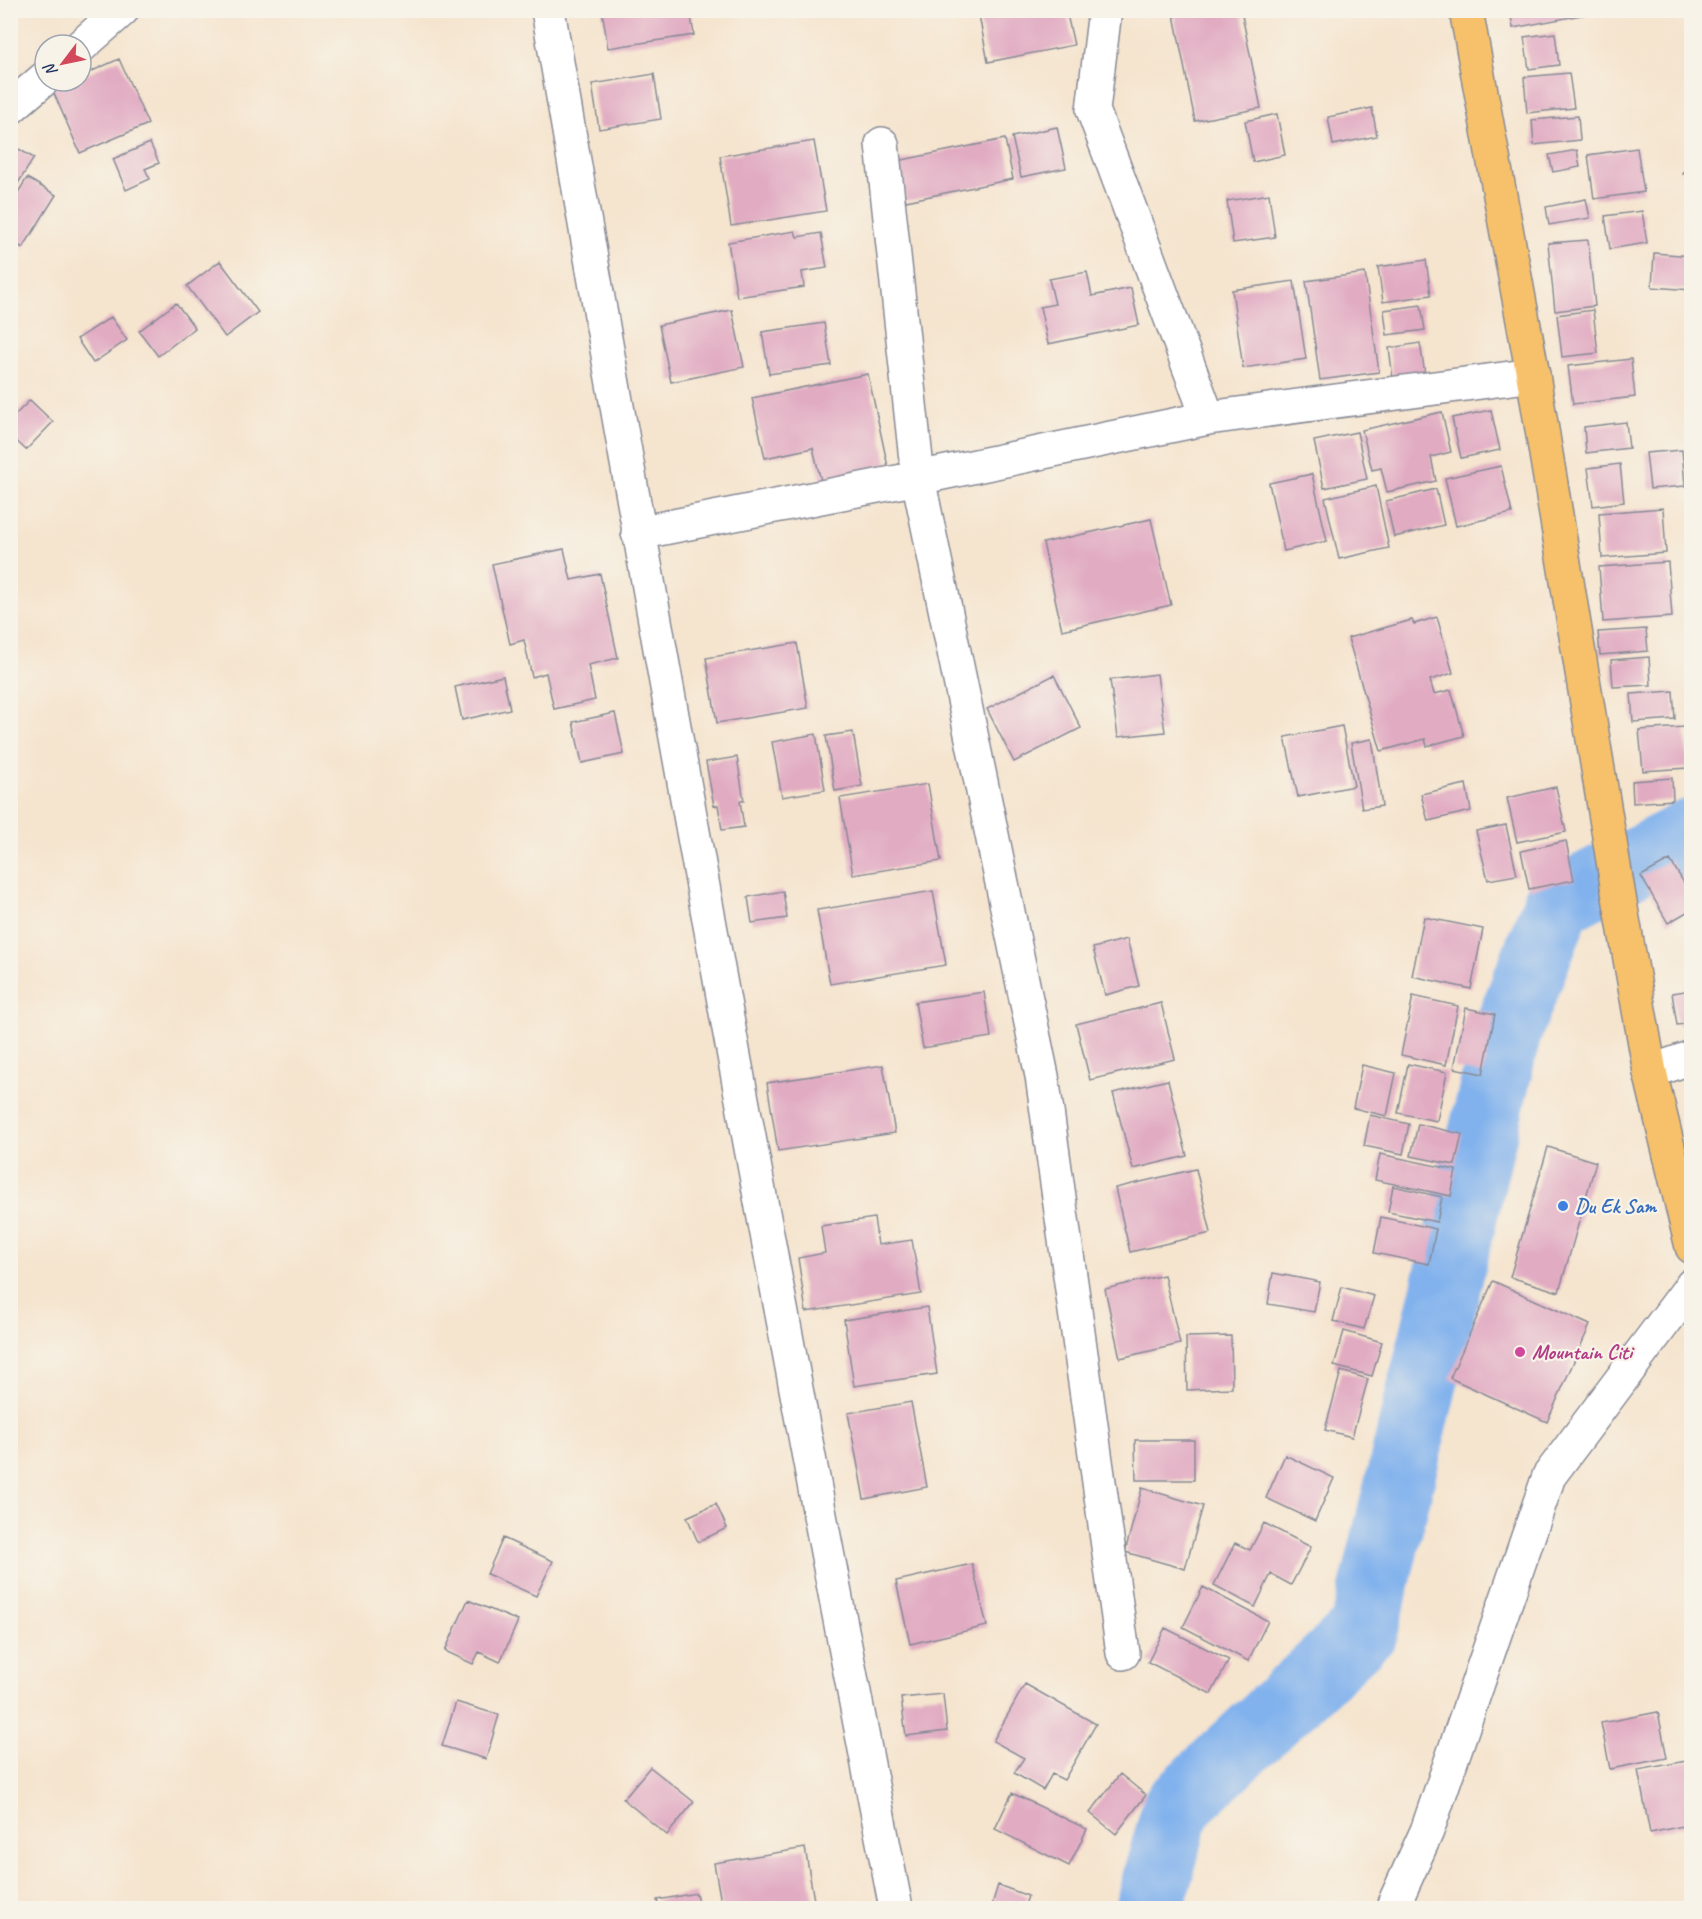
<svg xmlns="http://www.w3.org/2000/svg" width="1702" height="1919" font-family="Caveat,sans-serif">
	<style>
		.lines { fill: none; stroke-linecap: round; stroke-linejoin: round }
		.river { stroke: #82b2ed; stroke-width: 69 }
		.building { fill: #e1abc2 }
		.minor-casing { stroke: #888a96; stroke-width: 36 }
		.primary-casing { stroke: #888a96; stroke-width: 36 }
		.minor { stroke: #fff; stroke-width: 33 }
		.primary { stroke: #f6c16b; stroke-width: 33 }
		.shop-dot { fill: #3f7fe0; stroke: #f7f3e8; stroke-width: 2 }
		.hotel-dot { fill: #d1479c; stroke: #f7f3e8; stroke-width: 2 }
		.labels { text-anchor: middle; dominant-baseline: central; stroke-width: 4.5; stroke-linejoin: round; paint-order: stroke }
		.shop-label { font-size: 21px; font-weight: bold; fill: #366cbe; stroke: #f7f3e8; text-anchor: start }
		.hotel-label { font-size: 21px; font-weight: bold; fill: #b23c85; stroke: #f7f3e8; text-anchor: start }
	</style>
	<rect width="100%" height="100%" fill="#f7f3e8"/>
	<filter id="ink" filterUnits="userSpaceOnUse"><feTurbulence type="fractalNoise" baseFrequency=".0167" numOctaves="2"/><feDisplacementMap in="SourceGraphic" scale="12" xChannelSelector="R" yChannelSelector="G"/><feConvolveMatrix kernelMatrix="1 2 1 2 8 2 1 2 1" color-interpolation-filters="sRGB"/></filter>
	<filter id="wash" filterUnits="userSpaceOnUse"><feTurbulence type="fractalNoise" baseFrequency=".008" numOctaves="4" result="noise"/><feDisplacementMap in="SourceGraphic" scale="24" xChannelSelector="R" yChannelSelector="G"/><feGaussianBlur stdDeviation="1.35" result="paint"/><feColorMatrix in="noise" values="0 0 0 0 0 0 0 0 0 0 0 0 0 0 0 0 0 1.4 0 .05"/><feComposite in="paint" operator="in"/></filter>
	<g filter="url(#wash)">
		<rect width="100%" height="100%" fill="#f5e4ce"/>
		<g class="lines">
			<path class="river" d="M1149,1908L1177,1806L1364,1630L1507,1032L1558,902L1692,833"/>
		</g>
		<g id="blocks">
			<path class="building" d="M602,10H690L694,35L608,48Z
				M978,10H1066L1074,45L988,62Z
				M1173,10H1241L1261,108L1195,121Z
				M1510,10H1598V12L1513,28Z
				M1555,33L1559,65L1529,69L1524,37Z
				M119,59L148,124L80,153L52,89L70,81H81V76Z
				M1569,73L1574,108L1527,113L1524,77Z
				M654,74L661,119L599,129L592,84Z
				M1372,108L1377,136L1333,145L1328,117Z
				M1277,114L1285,155L1253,162L1245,121Z
				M1578,116L1580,140L1534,145L1532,120Z
				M1057,127L1066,168L1021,177L1012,137Z
				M1005,139L1013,179L906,201L897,161Z
				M814,141L826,211L731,226L720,156Z
				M150,143L159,163L145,169L150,179L126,190L113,159Z
				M10,144L34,158L10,196Z
				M1637,148L1644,192L1594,199L1588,155Z
				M1692,148V176L1683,174Z
				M1577,150L1580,167L1553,172L1549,155Z
				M27,178L56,195L23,248L10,241V205Z
				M1269,194L1275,237L1233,243L1227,201Z
				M1586,199L1590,218L1549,225L1546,207Z
				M1642,211L1647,243L1610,249L1605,216Z
				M795,231L797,237L821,233L827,268L802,272L804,287L737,297L728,242Z
				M1588,240L1595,306L1555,311L1548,243Z
				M1654,253L1692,256V290L1652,287Z
				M1426,260L1431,295L1383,302L1378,267Z
				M220,261L258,312L225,337L187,286Z
				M1087,272L1092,296L1131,288L1139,325L1048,344L1040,307L1055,304L1049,279Z
				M1365,273L1379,372L1320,380L1306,281Z
				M1294,281L1306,359L1243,368L1232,290Z
				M176,303L195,328L158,356L139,331Z
				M1421,305L1425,330L1387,335L1384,310Z
				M732,310L744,367L671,382L659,325Z
				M1593,310L1598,353L1562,357L1557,315Z
				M111,317L127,340L93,363L77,339Z
				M824,323L831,365L769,374L762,332Z
				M1420,343L1425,374L1393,378L1389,348Z
				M1631,359L1635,397L1573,404L1568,366Z
				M868,374L888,467L821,481L813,448L765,458L752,398Z
				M30,400L53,422L26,450L10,435V420Z
				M1491,410L1500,450L1461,458L1452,418Z
				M1442,412L1451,452L1431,457L1436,481L1387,492L1381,468L1372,470L1362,430Z
				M1626,422L1629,448L1586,453L1584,427Z
				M1357,432L1367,479L1324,488L1314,441Z
				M1682,450L1685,486L1650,489L1646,453Z
				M1620,464L1624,502L1593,506L1588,468Z
				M1501,466L1512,513L1456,526L1445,478Z
				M1312,474L1327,541L1284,551L1269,483Z
				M1376,486L1389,548L1339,559L1325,498Z
				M1436,489L1444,525L1394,537L1386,501Z
				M1663,508L1666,553L1602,558L1599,513Z
				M1151,519L1171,605L1062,630L1043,543Z
				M564,549L571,580L600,574L618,658L588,665L595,700L554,709L546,673L532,677L524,640L510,644L492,564Z
				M1668,562L1672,617L1603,622L1599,567Z
				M1437,617L1453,673L1430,680L1434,694L1451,690L1464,736L1427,746L1425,739L1381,751L1348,638L1412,620L1414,624Z
				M1646,629L1648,651L1600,655L1598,632Z
				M797,643L808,708L717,723L706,658Z
				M1649,657L1651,685L1613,687L1611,660Z
				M1157,674L1165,732L1118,737L1110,680Z
				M1054,675L1081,728L1014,762L987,709Z
				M503,676L510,709L462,720L455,687Z
				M1673,691L1675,719L1633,722L1631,694Z
				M615,713L624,754L582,763L573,722Z
				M1342,726L1354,786L1298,797L1285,737Z
				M1685,727L1688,768L1643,771L1639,730Z
				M853,732L862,786L835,791L826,736Z
				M816,734L825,790L782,797L772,742Z
				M1372,739L1382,806L1362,809L1351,743Z
				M737,757L744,801H740L744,827L722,830L718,805L714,806L706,762Z
				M1672,778L1673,800L1633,803L1632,781Z
				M928,784L941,861L853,875L840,798Z
				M1466,784L1471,811L1428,821L1421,794Z
				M1556,787L1566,832L1517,842L1507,798Z
				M1506,825L1517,875L1488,880L1476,831Z
				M1566,841L1574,880L1529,889L1521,851Z
				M1670,860L1692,896V909L1668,923L1641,876Z
				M783,891L787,918L752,923L748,897Z
				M933,891L946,965L830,984L817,910Z
				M1424,917L1483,929L1471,989L1412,976Z
				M1127,939L1139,986L1105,995L1093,948Z
				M1692,990V1023L1677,1025L1672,993Z
				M984,992L991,1037L923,1048L915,1002Z
				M1413,996L1458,1006L1446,1065L1401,1055Z
				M1161,1003L1175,1059L1090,1080L1076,1024Z
				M1466,1008L1495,1014L1483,1074L1454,1068Z
				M1408,1064L1447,1072L1437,1121L1398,1113Z
				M883,1065L895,1133L778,1151L767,1083Z
				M1362,1065L1396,1073L1387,1116L1353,1108Z
				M1168,1080L1187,1156L1133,1169L1113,1093Z
				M1370,1115L1409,1124L1403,1154L1364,1146Z
				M1418,1124L1462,1134L1455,1165L1411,1156Z
				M1548,1147L1596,1162L1559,1292L1510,1277Z
				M1380,1154L1456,1170L1451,1196L1375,1180Z
				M1196,1169L1211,1233L1130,1252L1115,1188Z
				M1393,1186L1442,1197L1437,1222L1388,1212Z
				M1381,1217L1436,1229L1429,1264L1374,1253Z
				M874,1218L878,1245L912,1240L921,1294L806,1312L798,1258L825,1253L821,1226Z
				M1273,1273L1320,1282L1314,1312L1268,1304Z
				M1164,1275L1180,1344L1120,1358L1105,1289Z
				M1493,1281L1590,1325L1547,1422L1450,1378Z
				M1342,1287L1374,1296L1364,1329L1333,1321Z
				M927,1307L937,1374L854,1386L844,1320Z
				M1344,1331L1382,1342L1372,1376L1334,1366Z
				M1231,1336L1232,1388L1187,1390L1186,1337Z
				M1341,1371L1368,1379L1352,1437L1325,1430Z
				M911,1402L927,1487L864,1499L848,1413Z
				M1135,1440H1194V1480H1136Z
				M1285,1455L1334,1478L1315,1521L1266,1498Z
				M1142,1488L1203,1506L1185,1569L1125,1552Z
				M716,1504L727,1528L698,1542L687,1517Z
				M1264,1523L1311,1547L1291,1585L1271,1574L1255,1607L1214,1585L1235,1543L1250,1550Z
				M503,1538L553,1561L536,1596L487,1574Z
				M972,1564L987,1626L910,1644L896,1581Z
				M1203,1587L1268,1621L1248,1661L1183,1627Z
				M468,1600L518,1621L500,1662L479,1652L473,1664L445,1651Z
				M1165,1628L1229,1660L1211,1694L1148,1662Z
				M1025,1684L1096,1724L1064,1780L1052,1774L1043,1790L1014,1773L1024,1758L993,1741Z
				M943,1694L947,1731L906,1736L901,1698Z
				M456,1702L499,1715L486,1759L442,1746Z
				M1658,1712L1667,1758L1610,1769L1601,1723Z
				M1692,1760V1824L1650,1833L1638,1770Z
				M650,1767L694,1802L667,1835L623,1799Z
				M1120,1774L1146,1795L1116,1834L1090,1813Z
				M1012,1793L1087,1829L1069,1866L995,1829Z
				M805,1848L815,1906L797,1908H722L714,1863Z
				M998,1885L1028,1896L1024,1908H991Z
				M696,1893L699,1908H659L657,1900Z"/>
		</g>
	</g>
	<g filter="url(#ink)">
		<use href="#blocks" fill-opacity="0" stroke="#888a96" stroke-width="1.5"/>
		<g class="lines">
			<g class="minor-casing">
				<path id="minor" d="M548,10C657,644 772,1277 896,1908
					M1105,10L1093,110L1208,418
					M81,46L122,10
					M10,108L45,78
					M882,144L918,478L1042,1076L1123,1653
					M638,533L918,478L1208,418L1533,375
					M1650,1072L1692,1057
					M1399,1908L1394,1904L1427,1831L1549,1476L1692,1285"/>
			</g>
			<g class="primary-casing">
				<path id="primary" d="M1466,10L1533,375L1618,891L1650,1072L1692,1247"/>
			</g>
			<use href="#minor" class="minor"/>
			<use href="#primary" class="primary"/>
		</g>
	</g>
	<circle class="shop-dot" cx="1563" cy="1206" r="6"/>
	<circle class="hotel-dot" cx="1520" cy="1352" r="6"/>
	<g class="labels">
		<g class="shop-label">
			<text x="1575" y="1206">Du Ek Sam</text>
		</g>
		<g class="hotel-label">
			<text x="1532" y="1352">Mountain Citi</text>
		</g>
	</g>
	<rect width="1702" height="1919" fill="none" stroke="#f7f3e8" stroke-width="36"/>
	<g transform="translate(63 63) rotate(238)"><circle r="28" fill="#f7f3e8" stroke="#9fa5b1" stroke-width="1.5"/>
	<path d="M0-4.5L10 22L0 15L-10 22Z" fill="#d1495b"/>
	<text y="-9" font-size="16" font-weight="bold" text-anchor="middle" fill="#1b2f5e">N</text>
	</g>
</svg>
